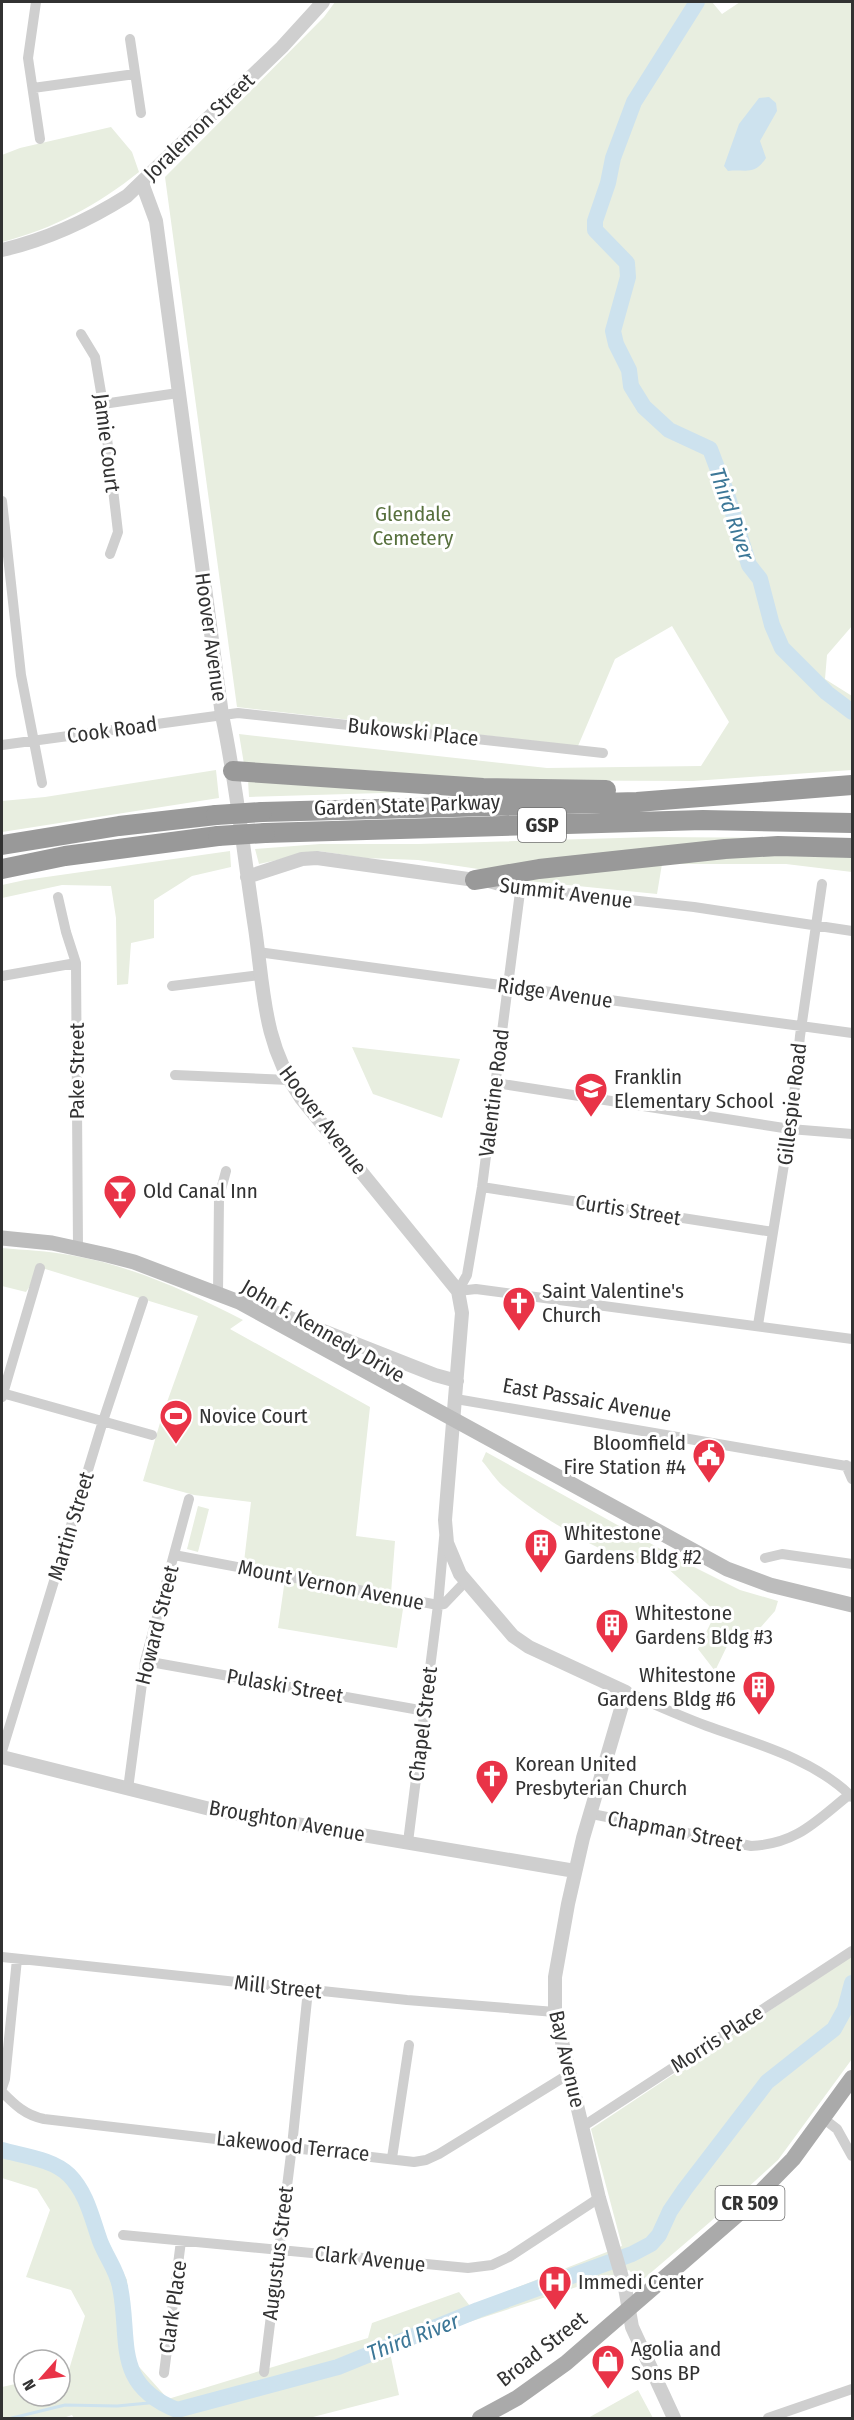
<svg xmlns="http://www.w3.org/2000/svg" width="854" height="2420" font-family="'Fira Sans Condensed',sans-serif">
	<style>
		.green { fill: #e8eee0 }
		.water { fill: #cde2ee }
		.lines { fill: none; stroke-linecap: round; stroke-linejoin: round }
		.stream { stroke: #cde2ee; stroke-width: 3 }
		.river { stroke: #cde2ee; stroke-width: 16 }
		.minor { stroke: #cfcfcf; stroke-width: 10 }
		.tertiary { stroke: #cfcfcf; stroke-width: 14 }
		.secondary { stroke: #bcbcbc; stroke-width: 15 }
		.primary { stroke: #aaa; stroke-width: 16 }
		.motorway { stroke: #999; stroke-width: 20 }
		.motorway-bridge { stroke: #999; stroke-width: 20 }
		.labels { text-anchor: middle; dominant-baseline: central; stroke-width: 6; stroke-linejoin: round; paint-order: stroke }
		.shield { fill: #fff; stroke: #707070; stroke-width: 1.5 }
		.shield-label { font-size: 20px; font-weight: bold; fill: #323232 }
		.street-label { font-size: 21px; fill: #323232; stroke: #fff }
		.park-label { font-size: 21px; fill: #57703d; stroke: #fff }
		.poi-label { font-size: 21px; fill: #323232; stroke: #fff; text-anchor: start }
		.water-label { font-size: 22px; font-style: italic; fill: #3c7797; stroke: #fff }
	</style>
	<rect width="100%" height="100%" fill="#fff"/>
	<path class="green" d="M335,2H712L722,14L740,2H852V626L827,655L825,679L852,696V770L693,781L479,780L379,771L244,764L239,734L547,768L701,766L729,722L672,626L615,659L578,746L237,707L165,177L324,17Z
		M111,127L132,152L139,172C98,205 53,229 2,242V155L20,148Z
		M216,770L219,798L2,832V801L45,797Z
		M248,780L451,791L249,797Z
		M654,837L783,838L485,870L418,860L365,858L319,851L259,864L255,849L320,844H418Z
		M737,850L852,855V872L786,864H662L657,894L518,880Z
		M230,851L231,867L192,876L154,900V938L131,943L128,984L117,985L116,918L111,886L62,885L2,898V885L25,880Z
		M352,1047L460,1059L442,1118L373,1094Z
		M2,1248C24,1250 48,1251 70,1255C130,1265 189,1292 243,1320L230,1329L370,1407L356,1536L395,1541L391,1593L403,1609L397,1648L278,1628L286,1572L244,1562L251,1502L194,1495L143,1481L162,1416L198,1316L42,1268L26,1292L2,1286Z
		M486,1452L684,1562L740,1590L778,1601L775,1611L747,1643L729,1642L715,1671L698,1649L716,1612L665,1566C621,1570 537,1515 503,1486C495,1479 489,1469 482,1461Z
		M198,1506L209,1509L198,1552L187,1549Z
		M852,1956V2059L778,2160L710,2222L640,2282L629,2270L389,2348L399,2395L309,2418H74L72,2415L63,2418H2V2387L24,2382V2396H60V2374L68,2373L85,2316L71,2290L26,2277L50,2210L37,2189L2,2178V2143L73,2169L127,2280L132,2359L168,2399L368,2338L372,2323L459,2292L470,2306L622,2246L591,2129Z
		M638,2390L653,2418H588Z"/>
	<path class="water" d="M769,97L776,103L777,111L760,141L766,158C754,176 747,169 728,171L724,166L739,124L759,98Z"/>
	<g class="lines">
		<path class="stream" d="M12,2418L65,2405L117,2406L159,2402"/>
		<path class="river" d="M697,2L634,102L613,158L608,183L595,221V230L627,263L628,277L613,331L616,344L629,370L631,386L644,407L669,430L710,449L726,491L749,565L760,579L772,625L782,648L827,693L852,712
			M2,2150C23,2156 53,2159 69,2175C87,2193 92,2219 100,2241C106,2257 117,2270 120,2287C131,2340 112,2384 177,2410L338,2367L478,2310L632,2254L651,2244L659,2235L670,2211L685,2189L767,2082L834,2029L845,2009L852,1983"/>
		<path class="minor" d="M36,2L28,58L40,139
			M130,39L141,113
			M33,88L135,74
			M81,334L95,357L103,404L118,532L110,554
			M103,404L178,393
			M2,501L21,675L42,783
			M2,745L238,713L603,753
			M485,882L520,892L529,889L694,907L852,931
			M58,897L66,932L76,963L78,1248
			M258,952L852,1033
			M2,976L76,963
			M172,986L260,975
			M175,1075L289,1080
			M496,1083L790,1129L852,1134
			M482,1187L773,1232
			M458,1291L467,1275L482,1187L520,892
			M458,1291L476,1289L852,1339
			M218,1294L219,1197L226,1171
			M758,1325L792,1115L800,1036L822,884
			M2,1393L152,1435
			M2,1397L40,1268
			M456,1399L852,1467
			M846,1465L852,1479
			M174,1555L438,1605
			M765,1558L782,1554L852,1564
			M438,1605L444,1604L465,1582
			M145,1661L425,1711
			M626,1692C653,1704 680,1716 707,1726C757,1744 814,1759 852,1797
			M2,1751L103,1421L143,1301
			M128,1789L145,1661L189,1499
			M592,1814L751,1846C797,1844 816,1821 850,1794
			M408,1842L438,1605L444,1538
			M2,1957L407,2000L555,2012
			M2,2088L5,2079L17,1959
			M2,2092C15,2105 25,2115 44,2119L414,2162L426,2160L439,2154L569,2074
			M824,2119L837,2129L852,2156
			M582,2127L852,1951
			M392,2158L409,2045
			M123,2235L468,2268L492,2265L509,2257L599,2198
			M264,2372L292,2146L308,1990
			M164,2373L181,2241
			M768,2418L852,2389"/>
		<path class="tertiary" d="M142,183L156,221L222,715C237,786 244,857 255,928C264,991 263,1044 301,1098L458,1291L462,1313L445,1520L447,1543L460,1574L513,1636L529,1647L626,1692L583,1838L568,1904L555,1977V2012L599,2198L625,2288L632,2327L674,2418
			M2,250C45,240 89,220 127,196L282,47L323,2
			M247,877L302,859L317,858L475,880
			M252,1303L435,1375L457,1381
			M2,1757L214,1810L575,1871"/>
		<path class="secondary" d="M2,1238L52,1243L107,1255L134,1262L239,1302L727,1569L770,1585L852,1605"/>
		<path class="primary" d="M480,2418L517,2398L566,2363L744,2209L793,2159L852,2078"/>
		<path class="motorway" d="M233,771L483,788L606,790
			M262,812L637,802L852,785
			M265,833L703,820L852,823
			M2,845L119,826L216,815
			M2,869L65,856L218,836
			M475,880L539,869L725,849L778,846L852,848"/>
		<path class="motorway-bridge" d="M216,815L262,812
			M218,836L265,833"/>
	</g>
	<defs>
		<g id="school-pin" transform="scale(1.725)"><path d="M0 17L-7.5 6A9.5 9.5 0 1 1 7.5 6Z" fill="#e93347" stroke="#fff"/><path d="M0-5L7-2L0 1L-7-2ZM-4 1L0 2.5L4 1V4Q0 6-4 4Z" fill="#fff"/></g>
		<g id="bar-pin" transform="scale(1.725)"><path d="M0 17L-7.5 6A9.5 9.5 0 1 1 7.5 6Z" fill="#e93347" stroke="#fff"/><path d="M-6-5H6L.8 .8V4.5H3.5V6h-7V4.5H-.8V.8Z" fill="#fff"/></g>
		<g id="church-pin" transform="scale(1.725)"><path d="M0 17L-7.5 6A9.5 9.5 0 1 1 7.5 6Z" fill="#e93347" stroke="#fff"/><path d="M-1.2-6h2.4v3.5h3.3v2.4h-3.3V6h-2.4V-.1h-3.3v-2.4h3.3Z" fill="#fff"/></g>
		<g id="stadium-pin" transform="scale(1.725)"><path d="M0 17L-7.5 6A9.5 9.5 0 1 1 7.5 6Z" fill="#e93347" stroke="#fff"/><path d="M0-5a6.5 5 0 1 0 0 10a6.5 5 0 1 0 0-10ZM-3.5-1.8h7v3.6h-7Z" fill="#fff"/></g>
		<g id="civic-pin" transform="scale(1.725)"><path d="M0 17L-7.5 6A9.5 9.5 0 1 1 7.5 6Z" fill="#e93347" stroke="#fff"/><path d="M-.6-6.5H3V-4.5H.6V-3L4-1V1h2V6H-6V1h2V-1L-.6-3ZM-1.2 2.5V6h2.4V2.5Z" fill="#fff"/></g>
		<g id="building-pin" transform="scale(1.725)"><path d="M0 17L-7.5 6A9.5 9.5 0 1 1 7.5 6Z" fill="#e93347" stroke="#fff"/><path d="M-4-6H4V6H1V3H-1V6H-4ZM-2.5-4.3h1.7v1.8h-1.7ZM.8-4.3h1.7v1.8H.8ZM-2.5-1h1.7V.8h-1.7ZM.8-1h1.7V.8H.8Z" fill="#fff"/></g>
		<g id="hospital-pin" transform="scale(1.725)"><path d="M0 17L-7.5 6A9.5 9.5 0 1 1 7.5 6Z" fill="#e93347" stroke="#fff"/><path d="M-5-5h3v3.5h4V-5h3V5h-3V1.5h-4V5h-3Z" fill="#fff"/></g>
		<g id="shop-pin" transform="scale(1.725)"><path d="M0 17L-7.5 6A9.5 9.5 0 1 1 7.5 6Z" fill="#e93347" stroke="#fff"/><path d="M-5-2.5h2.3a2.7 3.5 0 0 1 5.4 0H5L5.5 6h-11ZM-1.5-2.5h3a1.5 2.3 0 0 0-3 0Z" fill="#fff"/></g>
	</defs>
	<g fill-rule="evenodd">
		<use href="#school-pin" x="591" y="1089"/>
		<use href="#bar-pin" x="120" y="1191"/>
		<use href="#church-pin" x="519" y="1303"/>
		<use href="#stadium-pin" x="176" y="1416"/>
		<use href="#civic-pin" x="709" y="1455"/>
		<use href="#building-pin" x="541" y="1545"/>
		<use href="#building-pin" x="612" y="1625"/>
		<use href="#building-pin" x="759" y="1687"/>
		<use href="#church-pin" x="492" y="1776"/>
		<use href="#hospital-pin" x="555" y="2282"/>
		<use href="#shop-pin" x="608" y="2361"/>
	</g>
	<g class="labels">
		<g class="shield">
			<rect x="518" y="808" width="48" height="34" rx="4.5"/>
			<rect x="715.5" y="2186" width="69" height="34" rx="4.5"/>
		</g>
		<g class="shield-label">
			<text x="542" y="825">GSP</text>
			<text x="750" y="2203">CR 509</text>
		</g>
		<g class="street-label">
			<text transform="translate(199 127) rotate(-44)">Joralemon Street</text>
			<text transform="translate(107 443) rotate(83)">Jamie Court</text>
			<text transform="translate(211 637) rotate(82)">Hoover Avenue</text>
			<text transform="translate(112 730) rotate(-8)">Cook Road</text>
			<text transform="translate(413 732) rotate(6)">Bukowski Place</text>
			<text transform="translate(407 805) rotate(-2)">Garden State Parkway</text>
			<text transform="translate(566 893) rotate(7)">Summit Avenue</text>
			<text transform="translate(555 993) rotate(8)">Ridge Avenue</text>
			<text transform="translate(77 1071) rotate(-90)">Pake Street</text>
			<text transform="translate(494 1093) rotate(-83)">Valentine Road</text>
			<text transform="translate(792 1104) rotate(-83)">Gillespie Road</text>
			<text transform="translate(323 1120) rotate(53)">Hoover Avenue</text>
			<text transform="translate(628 1210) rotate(9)">Curtis Street</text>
			<text transform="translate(323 1331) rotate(30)">John F. Kennedy Drive</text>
			<text transform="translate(587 1400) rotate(10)">East Passaic Avenue</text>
			<text transform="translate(71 1526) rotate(-73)">Martin Street</text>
			<text transform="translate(331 1585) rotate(11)">Mount Vernon Avenue</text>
			<text transform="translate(157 1625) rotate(-76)">Howard Street</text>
			<text transform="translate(285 1686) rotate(10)">Pulaski Street</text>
			<text transform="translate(423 1724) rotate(-83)">Chapel Street</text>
			<text transform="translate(287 1821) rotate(10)">Broughton Avenue</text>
			<text transform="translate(675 1831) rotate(11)">Chapman Street</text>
			<text transform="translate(278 1987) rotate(6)">Mill Street</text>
			<text transform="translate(717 2039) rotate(-33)">Morris Place</text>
			<text transform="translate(567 2059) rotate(77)">Bay Avenue</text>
			<text transform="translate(293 2146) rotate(6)">Lakewood Terrace</text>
			<text transform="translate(278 2253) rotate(-83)">Augustus Street</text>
			<text transform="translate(370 2259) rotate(6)">Clark Avenue</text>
			<text transform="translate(173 2307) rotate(-82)">Clark Place</text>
			<text transform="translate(542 2349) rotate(-38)">Broad Street</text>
		</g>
		<g class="park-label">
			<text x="413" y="514">Glendale<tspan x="413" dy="24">Cemetery</tspan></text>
		</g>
		<g class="poi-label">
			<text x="614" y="1077">Franklin<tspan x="614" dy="24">Elementary School</tspan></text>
			<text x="143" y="1191">Old Canal Inn</text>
			<text x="542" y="1291">Saint Valentine's<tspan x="542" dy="24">Church</tspan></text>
			<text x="199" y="1416">Novice Court</text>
			<text x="686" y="1443" text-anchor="end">Bloomfield<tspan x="686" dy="24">Fire Station #4</tspan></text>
			<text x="564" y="1533">Whitestone<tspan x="564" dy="24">Gardens Bldg #2</tspan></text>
			<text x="635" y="1613">Whitestone<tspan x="635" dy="24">Gardens Bldg #3</tspan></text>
			<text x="736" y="1675" text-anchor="end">Whitestone<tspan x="736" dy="24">Gardens Bldg #6</tspan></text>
			<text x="515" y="1764">Korean United<tspan x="515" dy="24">Presbyterian Church</tspan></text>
			<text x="578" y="2282">Immedi Center</text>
			<text x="631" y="2349">Agolia and<tspan x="631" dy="24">Sons BP</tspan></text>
		</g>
		<g class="water-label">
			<text transform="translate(732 514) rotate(71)">Third River</text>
			<text transform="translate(413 2337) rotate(-21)">Third River</text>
		</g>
	</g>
	<rect width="854" height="2420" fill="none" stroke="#323232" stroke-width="6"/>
	<g transform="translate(42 2378) rotate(242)"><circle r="28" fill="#ffffff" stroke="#adadad" stroke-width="1.5"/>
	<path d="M0-4.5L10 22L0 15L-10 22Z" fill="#e93347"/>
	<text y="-9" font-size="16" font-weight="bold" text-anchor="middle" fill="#323232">N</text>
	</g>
</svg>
